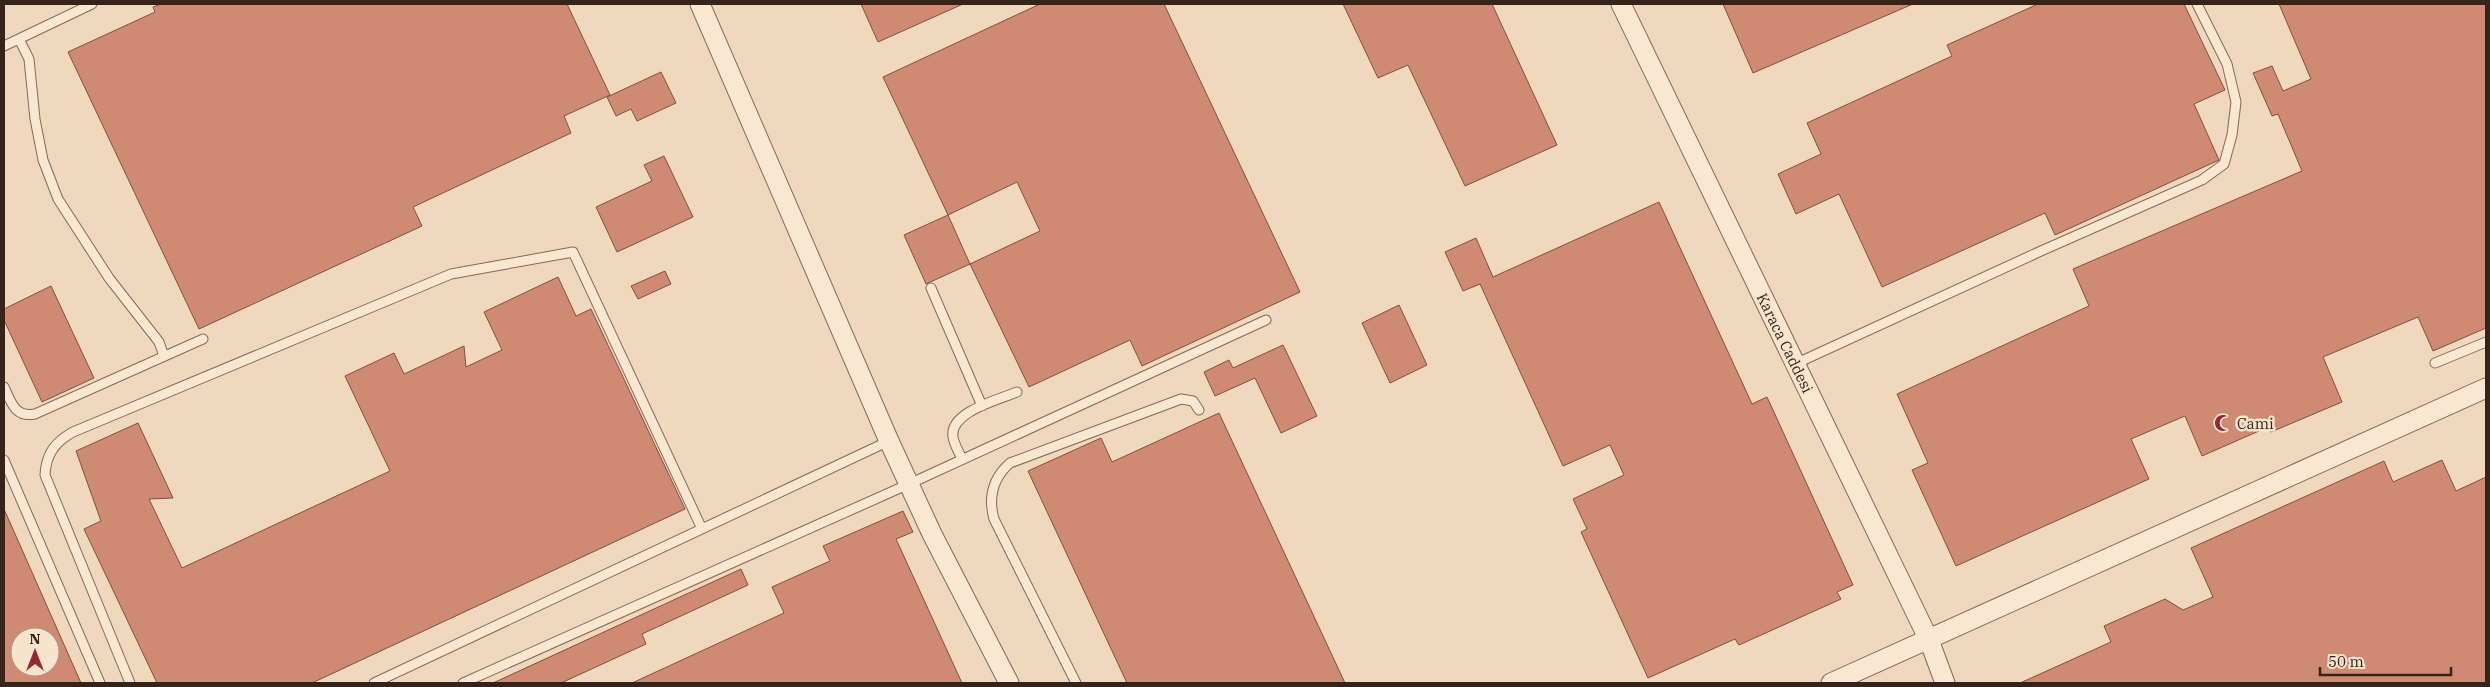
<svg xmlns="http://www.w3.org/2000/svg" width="2490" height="687" font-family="'IBM Plex Serif',serif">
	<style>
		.building { fill: #ce8a72; stroke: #874e3c; fill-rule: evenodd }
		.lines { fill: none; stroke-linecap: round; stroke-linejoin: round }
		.lane-casing { stroke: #876956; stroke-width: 11 }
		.street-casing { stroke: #876956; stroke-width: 21 }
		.lane { stroke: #f9e7d1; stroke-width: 9 }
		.street { stroke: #f9e7d1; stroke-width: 19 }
		.labels { text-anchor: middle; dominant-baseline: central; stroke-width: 5; stroke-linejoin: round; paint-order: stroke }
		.street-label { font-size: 15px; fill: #36241b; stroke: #f6e4cd }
		.poi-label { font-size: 15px; fill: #36241b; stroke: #f6e4cd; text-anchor: start }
	</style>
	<rect width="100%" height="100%" fill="#efd8be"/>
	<path class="building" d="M161,4H567L610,95L564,116L571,133L413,207L422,226L199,329L68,52L155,12L153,7Z
		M861,4H963L878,42Z
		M1040,4H1164L1300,292L1142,366L1130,340L1029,387L970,264L1040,231L1017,182L948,215L883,77Z
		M1343,4H1492L1557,145L1465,186L1408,65L1378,78Z
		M1723,4H1913L1753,73Z
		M2038,4H2184L2225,90L2194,104L2219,160L2055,235L2045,213L1882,287L1839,194L1796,214L1778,174L1821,154L1807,123L1952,56L1947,45Z
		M2279,4H2486V328L2433,351L2418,317L2323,357L2342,402L2271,432L2268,427L2202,456L2185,416L2131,439L2149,479L1956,566L1912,470L1928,463L1897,394L2089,306L2073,269L2302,171L2278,114L2272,116L2253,73L2272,66L2283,91L2311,79Z
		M661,72L676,103L637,121L631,109L616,116L607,97Z
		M664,156L693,217L617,252L596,207L652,181L644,165Z
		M1659,202L1752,404L1767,397L1853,585L1837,592L1841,599L1739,645L1735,639L1648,678L1581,532L1587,529L1573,499L1624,475L1610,445L1563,466L1480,284L1463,291L1445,252L1476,238L1493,277Z
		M948,215L970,264L926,284L904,235Z
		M665,271L671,284L638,299L631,286Z
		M558,277L576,316L591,309L685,509L312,683H157L84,529L101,521L76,451L138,423L173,498L149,499L182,568L390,471L345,376L394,353L404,374L464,346L466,367L502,350L484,312Z
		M51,286L94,378L42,402L4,320V309Z
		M1399,305L1427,365L1390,383L1362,323Z
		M1283,345L1317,416L1281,433L1255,378L1215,396L1204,372L1229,360L1233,368Z
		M1219,413L1345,683H1127L1028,471L1101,438L1112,462Z
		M2442,460L2456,491L2486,477V683H2020L2111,642L2104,626L2165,599L2183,610L2213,597L2191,548L2384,461L2393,482Z
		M4,509L50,613L81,683H4ZM20,637H50V667H20Z
		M903,511L913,532L896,539L962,683H632L784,613L772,587L830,561L823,546Z
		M741,569L748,585L642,634L646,644L561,683H493Z"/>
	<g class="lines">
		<g class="lane-casing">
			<path id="lane" d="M19,39L29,59L35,119L43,160L58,199L109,278L159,342L164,356
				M4,46L92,4
				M931,288L982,406
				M2435,363L2486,342
				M1795,364L2041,251L2202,180L2224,164L2232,135L2236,102L2227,64L2197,4
				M4,387C11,402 15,418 35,414L203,339
				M962,459C959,452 954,444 953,437C949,412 998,400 1017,392
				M4,460L100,683
				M130,683L45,475C46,454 55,442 73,432L451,274L573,252L702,529
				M374,683L889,441
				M463,683L909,484L1266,320
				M1076,683L994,519C988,497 993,478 1010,463L1181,399L1193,401L1199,410"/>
		</g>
		<g class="street-casing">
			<path id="street" d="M700,4L889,441L932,534L1009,683
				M1621,4L1929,640L1945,683
				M1831,683L2486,388"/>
		</g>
		<use href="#lane" class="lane"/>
		<use href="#street" class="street"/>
	</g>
	<defs>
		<g id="mosque-bare" transform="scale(1.35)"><path d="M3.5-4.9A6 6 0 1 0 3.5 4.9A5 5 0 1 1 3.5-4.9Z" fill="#972538" stroke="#f6e4cd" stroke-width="2.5" paint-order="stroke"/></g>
	</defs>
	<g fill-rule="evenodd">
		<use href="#mosque-bare" x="2223" y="423"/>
	</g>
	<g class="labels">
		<g class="street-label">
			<text transform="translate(1785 343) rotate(64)">Karaca Caddesi</text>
		</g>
		<g class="poi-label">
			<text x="2237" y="423">Cami</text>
		</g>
	</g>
	<rect width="2490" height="687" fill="none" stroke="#36241b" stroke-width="10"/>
	<g transform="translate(35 652)"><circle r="24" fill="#f6e4cd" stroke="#a99786"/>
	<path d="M0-4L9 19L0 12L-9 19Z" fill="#972538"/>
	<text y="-8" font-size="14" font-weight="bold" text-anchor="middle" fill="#36241b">N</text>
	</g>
	<path d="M2320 667v8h131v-8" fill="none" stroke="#36241b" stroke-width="2.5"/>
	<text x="2328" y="667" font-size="15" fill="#36241b" stroke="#f6e4cd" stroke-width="4" paint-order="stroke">50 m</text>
</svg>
